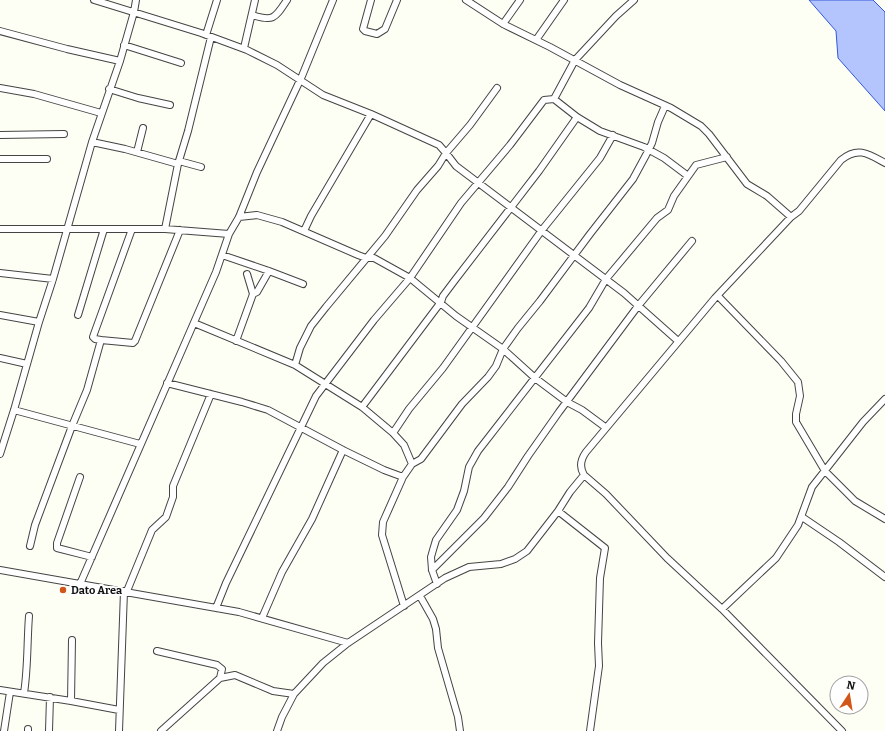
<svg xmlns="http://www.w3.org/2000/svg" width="885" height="731" font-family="Bitter,serif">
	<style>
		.water { fill: #b3c5fc; stroke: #3357db }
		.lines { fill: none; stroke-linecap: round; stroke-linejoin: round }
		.minor-casing { stroke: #444; stroke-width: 8 }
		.minor { stroke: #fff; stroke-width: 6 }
		.poi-dot { fill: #d05719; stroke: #fff; stroke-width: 1.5 }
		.labels { text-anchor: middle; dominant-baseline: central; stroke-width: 4; stroke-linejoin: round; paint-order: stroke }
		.poi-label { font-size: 11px; font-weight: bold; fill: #111; stroke: #fff; text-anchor: start }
	</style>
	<rect width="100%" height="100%" fill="#fdfff5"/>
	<path class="water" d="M809,0H873L885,12V111L838,58L836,31Z"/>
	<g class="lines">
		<g class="minor-casing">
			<path id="minor" d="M94,0L201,33L247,50L277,65L323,95L371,114L439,145L446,153L456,166L624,293L678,341
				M371,0L363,29L365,31L377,34L385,29L397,0
				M466,0L503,24L550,47L620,85L671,108L701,126L709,134L747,184L767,196L791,217
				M634,0L616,16L575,60L554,99L577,117L600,131L644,147L664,158L688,176
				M252,15C274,22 275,18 287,0
				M503,24L520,0
				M0,31L67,49L120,61
				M206,35L217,0
				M536,40L564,0
				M124,45L181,63
				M244,48L255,0
				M0,88L34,94L101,113
				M109,89L138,98L170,105
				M0,135L64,134
				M92,142L125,149L178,164
				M137,152L143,128
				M0,159H47
				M179,161L201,167
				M239,217L257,215L282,222L358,255L366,258H374L410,278L456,316L503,349L535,378L567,402L582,410L605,427
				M0,229H165L229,234
				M165,229L178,164L188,131L211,37
				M304,231L311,216L371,114
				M222,255L269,271L303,284
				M0,273L53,279
				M253,294L257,292L269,271
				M718,296L781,361L798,382L800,396L796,414V422L825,471L855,501L885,519
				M0,315L39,322
				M78,315L104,229
				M194,323L295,365L362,407L393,433L404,445L412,464
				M101,340L133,343L135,341L180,230
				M236,341L253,294L247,274
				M0,358L27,364
				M295,365L300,348L311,326L326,307L385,236L417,190L438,166L446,153L470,125L497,88
				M167,383L242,402L268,410L343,450L384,470L403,477
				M362,407L441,302L443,296L455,280L539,171L577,117
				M14,410L140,444
				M393,433L409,409L443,368L542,230L600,158L613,135
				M0,454L14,410L39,322L53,279L92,142L120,61L134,12L136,0
				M80,477L57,543V548L61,549L92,557
				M558,511L605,548L600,578L598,643L599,666L590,731
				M802,517L839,542L885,577
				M30,546L35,525L72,426L87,390L101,340L95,339L93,337L94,334L132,229
				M0,570L239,612L348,643
				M432,570L484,518L508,487L528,456L559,412L638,306L692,241
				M80,584L216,272L229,234L239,217L257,172L302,76L333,0
				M437,584L432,570L431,557L433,550L436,540L457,510L464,491L469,467L478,451L589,308L606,279L657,218L668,210L674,196L696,165L727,157
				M127,591L152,530L166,517L173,497V486L211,394
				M420,596L433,619L436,629L438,648L458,717L460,731
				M404,606L382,535L383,522L403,477L412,464L421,459L462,404L488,377L496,366L503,349L518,328L540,301L590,234L633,179L646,155L652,143L658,122L665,106
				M216,608L226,583L316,396L374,320L410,278L461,203L510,145L544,100L554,99
				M722,609L776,558L798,525L812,487L863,422L885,399
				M262,618L282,572L312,519L343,450
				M157,651L217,665L222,669L220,678L235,675L273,691L294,694
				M0,690L71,701L119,710
				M24,693C28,668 27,642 29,616
				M71,701L72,640
				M4,731L10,692
				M28,731V729
				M49,731L50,697
				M119,731L124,591
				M161,731L220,678
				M277,731L282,717L294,694L323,663L348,643L445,578L469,567L501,564L515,559L527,551L558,511L570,492L584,475
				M842,731L722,609L667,558L606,494L584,475C579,467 581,459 586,452L715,298L791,217L799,211L841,160C858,146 869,154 885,163"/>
		</g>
		<use href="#minor" class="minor"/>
	</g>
	<circle class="poi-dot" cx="63" cy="590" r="4"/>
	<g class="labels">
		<g class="poi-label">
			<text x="71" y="590">Dato Area</text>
		</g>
	</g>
	<g transform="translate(849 695) rotate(12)"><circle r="19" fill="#ffffff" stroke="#a0a0a0"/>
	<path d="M0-3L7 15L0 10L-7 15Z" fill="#d05719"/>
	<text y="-6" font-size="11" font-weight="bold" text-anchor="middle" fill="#111111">N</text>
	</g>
</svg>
